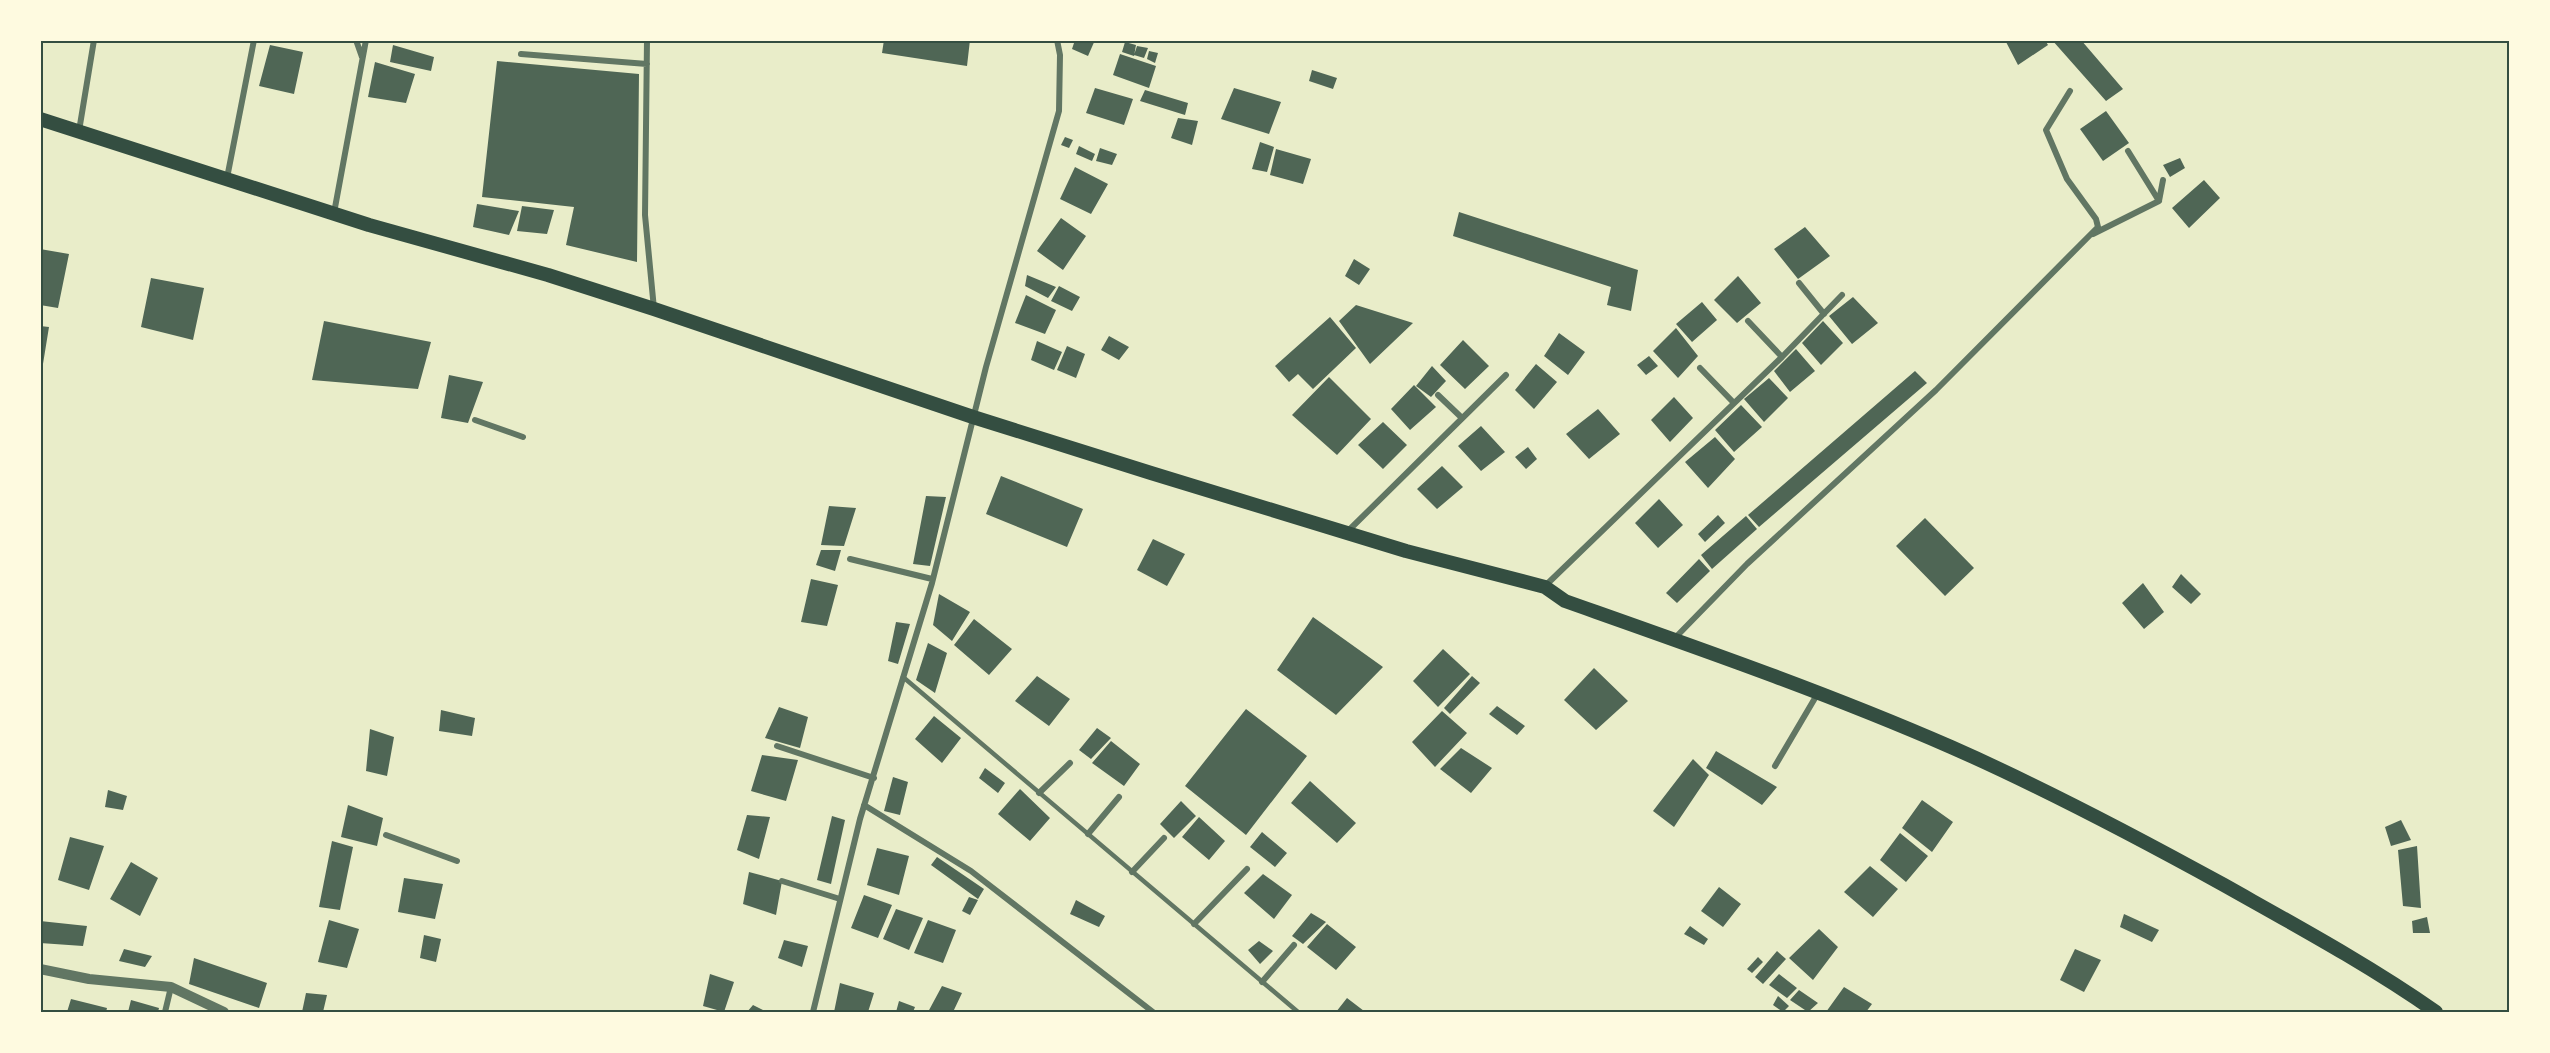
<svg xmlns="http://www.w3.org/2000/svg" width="2550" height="1053" font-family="'Fira Sans Condensed',sans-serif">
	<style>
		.building { fill: #4f6655 }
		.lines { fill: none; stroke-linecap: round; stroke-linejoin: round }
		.service { stroke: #617663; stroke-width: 4.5 }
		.minor { stroke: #617663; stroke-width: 6 }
		.tertiary { stroke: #617663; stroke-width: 10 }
		.primary { stroke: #344e41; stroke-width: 14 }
		.neatline { fill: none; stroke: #344e41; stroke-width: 2 }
	</style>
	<rect width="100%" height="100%" fill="#e9edc9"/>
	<path class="building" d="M884,40H970L967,66L882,53Z
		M1075,40H1095L1088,56L1072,49Z
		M2005,40H2045L2048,45L2018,65Z
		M2052,40H2081L2123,89L2106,101Z
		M1125,42L1136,45L1134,56L1122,52Z
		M270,45L303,52L294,94L259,86Z
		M393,45L434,57L431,71L390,62Z
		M1137,46L1148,48L1144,58L1134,55Z
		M1149,51L1158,53L1155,63L1147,59Z
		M1120,54L1156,66L1149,88L1113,75Z
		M497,61L639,74L637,262L566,245L574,207L482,197Z
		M375,62L415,74L406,103L368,97Z
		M1312,70L1337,78L1333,89L1309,81Z
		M1095,88L1133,99L1124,125L1086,113Z
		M1234,88L1281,102L1269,134L1221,119Z
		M1145,90L1188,103L1185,115L1140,101Z
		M2106,111L2129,143L2103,161L2080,129Z
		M1178,118L1198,121L1192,145L1171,138Z
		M1065,137L1073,140L1069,148L1061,145Z
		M1260,142L1274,147L1267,172L1252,169Z
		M1079,146L1095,154L1092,161L1076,154Z
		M1100,148L1117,154L1112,165L1096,161Z
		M1276,149L1311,159L1303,184L1270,175Z
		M2180,158L2185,168L2170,177L2163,165Z
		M1075,167L1108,184L1091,214L1060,199Z
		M2204,180L2220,198L2189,228L2172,208Z
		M477,204L519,211L509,235L473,227Z
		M522,206L554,210L547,234L517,231Z
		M1459,212L1638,270L1631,311L1607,305L1611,287L1453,236Z
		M1061,218L1086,236L1063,270L1037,251Z
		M1805,227L1830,256L1798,279L1774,249Z
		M40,249L69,254L58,308L40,305Z
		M1354,259L1370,269L1359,285L1345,276Z
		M1027,275L1056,287L1048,298L1025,286Z
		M1738,276L1761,303L1737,323L1714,300Z
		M151,278L204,288L193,340L141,327Z
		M1059,286L1080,297L1072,311L1051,301Z
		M1026,295L1056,310L1045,334L1015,323Z
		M1853,297L1878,323L1852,344L1829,316Z
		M1702,302L1717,320L1692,342L1676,324Z
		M1356,305L1413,323L1370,364L1339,321Z
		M1330,317L1356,348L1313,389L1298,374L1289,382L1275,366Z
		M324,321L431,342L418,389L312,380Z
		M1823,321L1843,343L1821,365L1802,343Z
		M40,326L49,327L42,370L40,369Z
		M1676,328L1698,356L1678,378L1653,351Z
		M1559,333L1585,352L1568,375L1544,356Z
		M1109,336L1129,347L1119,360L1101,350Z
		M1463,340L1489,366L1465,389L1440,365Z
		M1037,341L1062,352L1054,370L1031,360Z
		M1067,346L1085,354L1076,378L1057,370Z
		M1796,349L1815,371L1790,392L1774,371Z
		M1649,356L1658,366L1646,375L1637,365Z
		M1536,364L1557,382L1534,409L1515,390Z
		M1432,366L1446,381L1431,397L1416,386Z
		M1915,371L1927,383L1759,527L1748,515Z
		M449,375L483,382L468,423L441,418Z
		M1329,377L1371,419L1337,455L1292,415Z
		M1769,378L1788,398L1764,422L1744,399Z
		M1414,385L1436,407L1410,430L1391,409Z
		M1674,397L1693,418L1670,442L1651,420Z
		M1741,405L1762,427L1734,452L1715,430Z
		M1598,409L1620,434L1589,459L1566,434Z
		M1383,422L1407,445L1383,469L1358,445Z
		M1481,426L1505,452L1481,471L1458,446Z
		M1715,437L1735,459L1708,488L1685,462Z
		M1528,447L1537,459L1526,469L1515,457Z
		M1442,466L1463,487L1437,509L1417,489Z
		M1001,476L1083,509L1067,547L986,514Z
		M926,496L946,497L930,566L913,564Z
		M1659,499L1683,525L1658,548L1635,523Z
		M829,506L856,508L844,546L821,545Z
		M1718,515L1725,523L1705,542L1698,534Z
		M1746,516L1757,529L1712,569L1701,555Z
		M1925,518L1974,568L1945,596L1896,546Z
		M1153,539L1185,554L1167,586L1137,570Z
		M821,550H841L835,571L816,565Z
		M1699,559L1710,571L1677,603L1666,593Z
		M2181,574L2201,594L2191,604L2172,587Z
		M811,579L838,585L827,626L801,622Z
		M2143,583L2164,612L2144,629L2122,603Z
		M939,594L970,612L952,641L933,625Z
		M1313,617L1383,667L1336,715L1277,670Z
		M974,619L1012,649L989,675L954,645Z
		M896,622L910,624L898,664L888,661Z
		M928,643L947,653L935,693L916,680Z
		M1443,649L1470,674L1438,707L1413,681Z
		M1594,668L1628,701L1596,730L1564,700Z
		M1037,676L1070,699L1049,726L1015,701Z
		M1472,676L1480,683L1450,714L1444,708Z
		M1497,706L1525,726L1517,735L1489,714Z
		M779,707L808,717L800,748L765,738Z
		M1246,709L1307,756L1246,835L1185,786Z
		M441,710L475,718L472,736L439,731Z
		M1442,711L1467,733L1435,767L1412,742Z
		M934,716L961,738L942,763L915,739Z
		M1097,728L1111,738L1091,759L1079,750Z
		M370,729L394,737L387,776L366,771Z
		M1111,741L1140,764L1124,786L1092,763Z
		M1461,748L1492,768L1471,793L1440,769Z
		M1716,751L1777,787L1762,805L1706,768Z
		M762,755L798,760L786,801L751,791Z
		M1693,759L1709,775L1674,827L1653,811Z
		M985,768L1005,783L998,793L979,778Z
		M893,777L908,782L900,815L884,811Z
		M1310,781L1356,823L1337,843L1291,803Z
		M1020,789L1050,818L1030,841L998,814Z
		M108,790L127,796L123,810L105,807Z
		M1922,800L1953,822L1932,852L1902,828Z
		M1181,801L1196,816L1174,838L1160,824Z
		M348,805L383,818L377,846L341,837Z
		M747,815L770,817L759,859L737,850Z
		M832,816L845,820L831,884L817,880Z
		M1199,817L1225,841L1209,860L1182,837Z
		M2401,820L2411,840L2391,846L2385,827Z
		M1262,832L1287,853L1275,867L1250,847Z
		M1900,833L1928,856L1906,882L1880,860Z
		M70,837L104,846L89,890L58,880Z
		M332,841L353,847L340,910L319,907Z
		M2417,846L2421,908L2403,906L2398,850Z
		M877,848L909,856L899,895L867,885Z
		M937,857L984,889L978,899L931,865Z
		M131,862L158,878L140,916L110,899Z
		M1870,866L1898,889L1873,917L1844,892Z
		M749,872L782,881L776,915L743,904Z
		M1263,874L1292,895L1274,919L1244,893Z
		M404,878L443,884L435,919L398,912Z
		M1719,887L1741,904L1723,927L1701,911Z
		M864,895L892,905L878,938L851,928Z
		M969,897L978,900L970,915L962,911Z
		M1076,900L1105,916L1099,927L1070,914Z
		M896,909L923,918L909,950L883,939Z
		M1311,913L1326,922L1303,944L1292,936Z
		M2124,914L2159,930L2152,942L2120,927Z
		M2427,917L2430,933H2413L2412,921Z
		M329,920L359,929L347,968L318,962Z
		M928,920L956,930L943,963L914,953Z
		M40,921L87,926L83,946L40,943Z
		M1327,924L1356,947L1336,970L1307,947Z
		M1690,926L1708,939L1704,945L1684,934Z
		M1819,929L1838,947L1813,980L1789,958Z
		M424,935L441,939L436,962L420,958Z
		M784,940L808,946L802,967L778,958Z
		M1259,941L1273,951L1260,964L1248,950Z
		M124,949L152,956L145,967L119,961Z
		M2075,949L2101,960L2084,992L2060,980Z
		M1777,951L1786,959L1763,984L1755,977Z
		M1758,957L1763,962L1752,973L1747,969Z
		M194,958L267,983L259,1008L189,984Z
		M710,974L734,982L724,1012L703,1006Z
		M1779,974L1797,988L1787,998L1769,985Z
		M840,983L874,993L868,1012H834Z
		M942,986L962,993L953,1012H928Z
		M1844,987L1872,1004L1866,1012H1826Z
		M1799,990L1818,1003L1808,1012L1790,1000Z
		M306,993L327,995L323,1012H302Z
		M1778,996L1789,1006L1783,1012L1773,1005Z
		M1347,998L1364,1011L1363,1012H1336Z
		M71,999L107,1008L106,1012H67Z
		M131,1000L159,1008L158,1012H128Z
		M899,1001L915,1007L913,1012H896Z
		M753,1005L767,1012H747Z"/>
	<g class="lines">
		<path class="service" d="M903,677L1298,1012"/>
		<path class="minor" d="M356,40L362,57
			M647,40L645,215L654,309
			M521,54L647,64
			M79,131L94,40
			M2128,151L2159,201
			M227,178L254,40
			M334,213L366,40
			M2093,234L2159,201L2163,180
			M1799,283L1824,314
			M1748,321L1782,357
			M1700,368L1733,402
			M1438,395L1462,418
			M475,420L523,437
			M1347,532L1506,375
			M850,559L932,579
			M1545,586L1782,357L1842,295
			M1674,639L1747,564L1936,390L2098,227L2096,219L2067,179L2046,130L2070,91
			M777,746L874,778
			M1775,766L1818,693
			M1039,793L1070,763
			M864,805L971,871L1153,1012
			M1088,834L1119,797
			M386,835L457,861
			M1132,872L1164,838
			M782,881L840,899
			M1194,924L1247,869
			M1262,982L1294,945
			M165,1012L171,987
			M813,1012L860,819L932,583L986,367L1059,111L1060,55L1057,40"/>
		<path class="tertiary" d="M40,969L89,979L171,987L224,1012"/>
		<path class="primary" d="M40,119L369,225L548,275L654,309L973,417L1151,473L1406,551L1545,587L1565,601C1695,647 1825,692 1951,747C2044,788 2135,836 2224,885C2295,925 2369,965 2436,1012"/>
	</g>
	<rect width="2550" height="1053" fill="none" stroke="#fefae0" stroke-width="84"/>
	<rect x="42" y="42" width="2466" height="969" class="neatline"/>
</svg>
